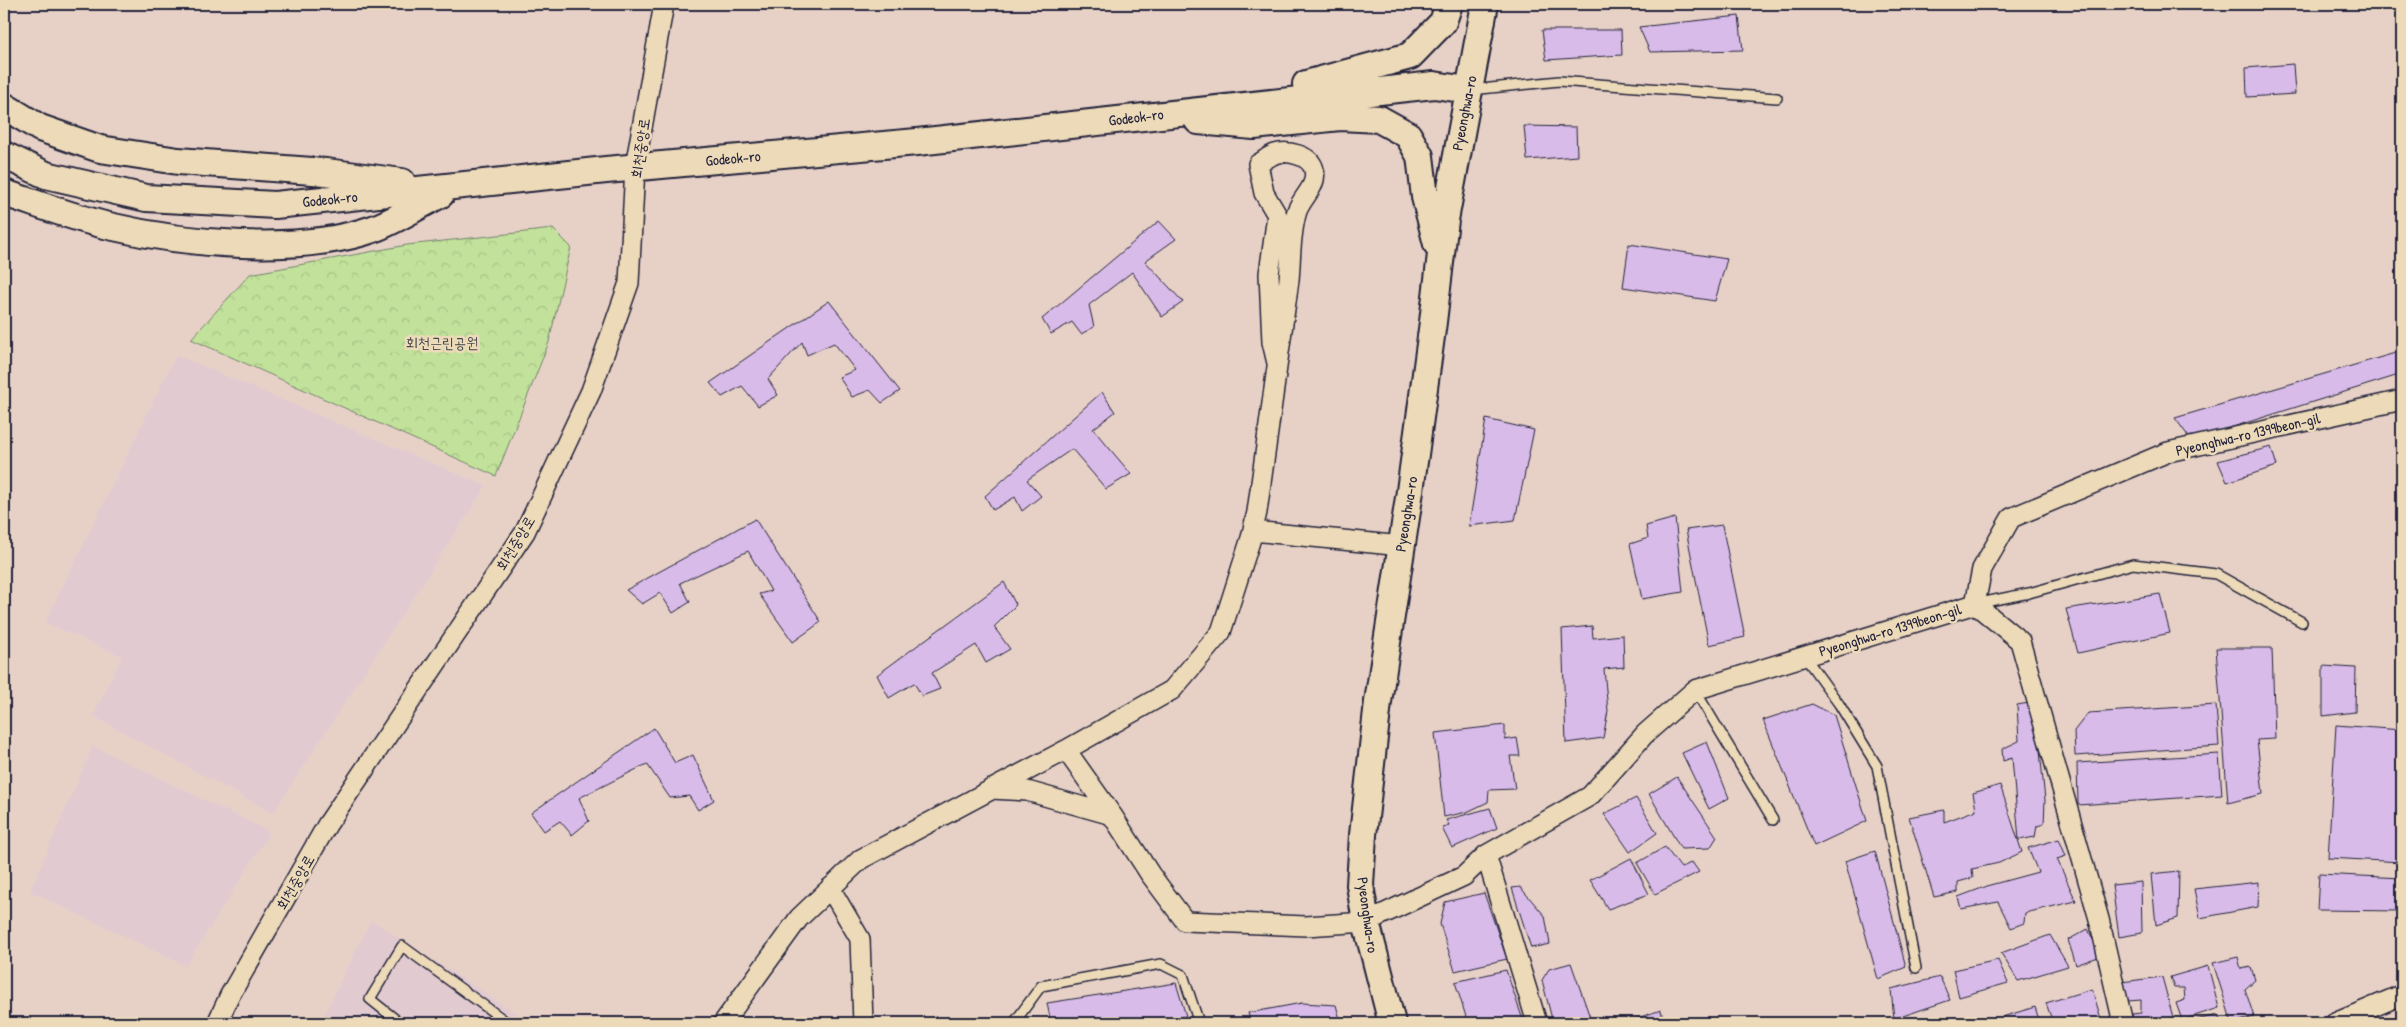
<svg xmlns="http://www.w3.org/2000/svg" width="2406" height="1027" font-family="'Patrick Hand','Poor Story',sans-serif">
	<style>
		.built { fill: #e2cad1 }
		.park { fill: url(#park-crowns); stroke: #72826b }
		.building { fill: #d8bbe9; stroke: #22223b }
		.lines { fill: none; stroke-linecap: round; stroke-linejoin: round }
		.service-casing { stroke: #22223b; stroke-width: 12 }
		.minor-casing { stroke: #22223b; stroke-width: 22 }
		.secondary-casing { stroke: #22223b; stroke-width: 30 }
		.service { stroke: #eddab8; stroke-width: 9 }
		.minor { stroke: #eddab8; stroke-width: 19 }
		.secondary { stroke: #eddab8; stroke-width: 26 }
		.labels { text-anchor: middle; dominant-baseline: central; stroke-width: 5; stroke-linejoin: round; paint-order: stroke }
		.street-label { font-size: 15px; fill: #22223b; stroke: #eddab8 }
		.park-label { font-size: 15px; fill: #42484e; stroke: #eddab8 }
	</style>
	<defs>
		<pattern id="park-crowns" width="20" height="18" patternUnits="userSpaceOnUse" patternTransform="scale(1.25)"><rect width="20" height="18" fill="#c2e29b"/><path d="M2 6a3 3 0 1 1 6 0M12 15a3 3 0 1 1 6 0" fill="none" stroke="#a6c286"/></pattern>
	</defs>
	<rect width="100%" height="100%" fill="#e7d1c7"/>
	<filter id="ink" filterUnits="userSpaceOnUse"><feTurbulence type="fractalNoise" baseFrequency=".02" numOctaves="2"/><feDisplacementMap in="SourceGraphic" scale="10" xChannelSelector="R" yChannelSelector="G"/><feConvolveMatrix kernelMatrix="1 2 1 2 8 2 1 2 1" color-interpolation-filters="sRGB"/></filter>
	<g filter="url(#ink)">
		<path class="built" d="M176,355L486,486L273,813L93,716L122,656L45,623Z
			M93,746L270,832L186,966L30,891Z
			M371,920L531,1023H320Z"/>
		<path class="park" d="M553,229L571,247L549,342L496,476L191,339L250,274L407,245Z"/>
		<path class="building" d="M1739,16L1743,50L1650,52L1639,27Z
			M1542,30H1621L1622,55L1546,60Z
			M2293,64L2295,94L2247,97L2246,68Z
			M1524,126L1576,127L1577,156L1527,160Z
			M1159,221L1176,239L1145,261L1183,302L1162,317L1132,272L1089,305L1094,327L1081,334L1072,322L1051,334L1042,319Z
			M1629,244L1727,259L1715,301L1623,287Z
			M829,301L900,391L882,403L870,390L852,397L839,377L855,370L834,343L807,355L802,342L768,379L778,395L758,406L742,386L722,397L710,383Z
			M2402,351V374L2191,440L2175,418Z
			M1102,392L1115,412L1093,429L1131,474L1106,489L1072,449L1027,480L1041,496L1022,511L1015,497L993,510L985,496Z
			M1486,419L1534,430L1515,520L1469,526Z
			M2271,447L2277,466L2227,482L2218,461Z
			M1675,518L1683,592L1642,599L1630,544L1648,538L1646,526Z
			M755,519L821,622L793,642L759,594L771,591L748,551L680,583L690,602L673,613L660,593L642,604L626,590Z
			M1722,525L1745,637L1709,645L1686,530Z
			M1004,582L1016,605L994,627L1010,649L986,663L976,645L932,673L940,689L922,696L914,683L889,698L877,675Z
			M2160,594L2170,633L2078,653L2066,609Z
			M1592,626L1593,638L1623,635L1624,667L1604,669L1608,711L1603,738L1566,743L1562,629Z
			M2216,648H2272L2275,739L2257,740L2263,794L2228,803Z
			M2323,666L2356,668L2355,712L2323,716Z
			M2035,702L2045,800L2044,824L2037,826L2035,837L2019,840L2012,758L2003,761L2002,749L2019,741L2017,705Z
			M1812,704L1834,715L1867,821L1814,846L1763,720Z
			M2216,705L2219,746L2075,756L2074,731L2088,713Z
			M1505,725V740L1517,738L1520,756H1510L1515,789L1489,790L1488,802L1467,812L1444,817L1435,733Z
			M2336,725L2402,730V862L2328,858Z
			M654,728L675,763L693,755L714,800L698,810L689,796L670,798L647,764L579,798L589,821L572,835L560,821L544,831L531,813Z
			M1707,742L1729,798L1709,809L1682,753Z
			M2219,754L2222,795L2078,805L2077,763Z
			M1677,777L1717,837L1710,848L1681,849L1649,794Z
			M2000,785L2022,852L1999,863L1972,869L1973,878L1958,882V892L1934,897L1909,817L1944,810V822L1976,810L1973,793Z
			M1636,798L1657,833L1630,852L1604,814Z
			M1490,808L1497,828L1452,848L1442,828L1449,825L1446,820Z
			M2059,839L2066,856L2057,859L2076,901L2025,913L2024,923L2011,928L1998,902L1961,909L1958,897L1990,885L2038,872L2028,848Z
			M1665,847L1681,868L1692,862L1699,872L1655,894L1637,863Z
			M1875,851L1906,967L1878,979L1845,861Z
			M1631,858L1649,894L1608,909L1590,880Z
			M2179,871L2178,918L2156,925L2151,874Z
			M2319,874L2402,878V911L2317,910Z
			M2141,882L2142,933L2119,937L2112,885Z
			M2259,882L2258,907L2200,918L2194,889Z
			M1520,887L1545,916L1550,944L1531,948L1512,888Z
			M1484,893L1507,959L1455,971L1440,924L1445,902Z
			M2088,929L2101,956L2076,965L2068,940Z
			M2050,935L2068,966L2018,981L2001,953Z
			M2238,957L2241,969L2251,967L2255,980L2245,989L2254,1017L2232,1023L2213,963Z
			M1998,960L2008,983L1959,997L1953,970Z
			M1571,963L1592,1023H1553L1542,980L1549,969Z
			M2208,966L2219,1008L2182,1020L2176,1003L2185,1000L2184,988H2174L2170,977Z
			M1506,970L1524,1023H1468L1455,982Z
			M1940,977L1950,1000L1894,1019L1891,989Z
			M2162,977L2174,1021L2164,1023H2134L2132,1014L2141,1013V1000L2128,1001L2121,982Z
			M1176,983L1186,1016L1146,1023H1051L1047,1003Z
			M2092,989L2102,1022L2053,1023L2046,1003Z
			M1302,1003L1336,1005L1341,1023H1251L1248,1013Z
			M2035,1007L2040,1023H1990L1989,1021Z
			M1661,1010L1664,1023H1623Z
			M2218,1015L2221,1023H2182Z"/>
		<g class="lines">
			<g class="service-casing">
				<path id="service" d="M1471,90L1559,81L1777,98
					M1975,604L2029,593L2133,564L2216,574L2302,622
					M1805,657L1839,704L1877,766L1916,968
					M1695,690L1773,820
					M400,1023L370,999L402,946L508,1023
					M1014,1023L1041,986L1161,964L1183,975L1199,1023"/>
			</g>
			<g class="minor-casing">
				<path id="minor" d="M1253,531L1402,546
					M1975,604L2020,641L2099,919L2123,1023
					M1066,750L1112,815
					M991,789L1027,791L1112,815L1150,874L1185,921L1306,926L1366,922L1464,876L1486,855L1590,796L1645,734L1695,690L1975,604L1982,569L2011,518L2168,452L2402,400
					M1486,855L1537,1023
					M830,888L860,939L863,1023
					M217,1023L230,995L327,825L525,532L591,391L629,283L635,167L664,4
					M723,1023L799,918L861,859L1066,750L1172,690L1221,632L1251,538L1257,512L1289,280C1291,258 1290,233 1297,211C1302,197 1318,186 1314,170C1311,155 1287,150 1275,154C1269,156 1264,161 1258,164L1264,193L1277,215L1269,274L1272,342L1277,363
					M2335,1023L2399,996L2402,997"/>
			</g>
			<g class="secondary-casing">
				<path id="secondary" d="M1306,84L1410,56L1443,22L1449,4
					M4,106L40,128L100,149L178,161L326,172L402,182
					M1198,121L1254,126L1340,117L1379,119L1408,135L1420,156L1425,197L1437,244
					M4,155L46,175L146,198L275,205L606,170L917,142L1425,86L1434,85L1468,90
					M4,193C38,204 74,218 109,226C184,244 299,255 373,229C396,221 419,205 441,194
					M1392,1023L1366,922L1360,885L1363,835L1378,702L1410,491L1433,322L1445,220L1485,4"/>
			</g>
			<use href="#service" class="service"/>
			<use href="#minor" class="minor"/>
			<use href="#secondary" class="secondary"/>
		</g>
	</g>
	<g class="labels">
		<g class="street-label">
			<text transform="translate(1464 113) rotate(-79)">Pyeonghwa-ro</text>
			<text transform="translate(1136 117) rotate(-7)">Godeok-ro</text>
			<text transform="translate(640 148) rotate(-82)">회천중앙로</text>
			<text transform="translate(733 158) rotate(-5)">Godeok-ro</text>
			<text transform="translate(330 199) rotate(-6)">Godeok-ro</text>
			<text transform="translate(2248 434) rotate(-13)">Pyeonghwa-ro 1399beon-gil</text>
			<text transform="translate(1406 514) rotate(-81)">Pyeonghwa-ro</text>
			<text transform="translate(515 543) rotate(-59)">회천중앙로</text>
			<text transform="translate(1890 630) rotate(-17)">Pyeonghwa-ro 1399beon-gil</text>
			<text transform="translate(295 882) rotate(-60)">회천중앙로</text>
			<text transform="translate(1368 915) rotate(82)">Pyeonghwa-ro</text>
		</g>
		<g class="park-label">
			<text x="442" y="342">회천근린공원</text>
		</g>
	</g>
	<rect width="2406" height="1027" fill="none" stroke="#eddab8" stroke-width="20"/>
	<rect x="10" y="10" width="2386" height="1007" fill="none" stroke="#22223b" stroke-width="2" filter="url(#ink)"/>
</svg>
